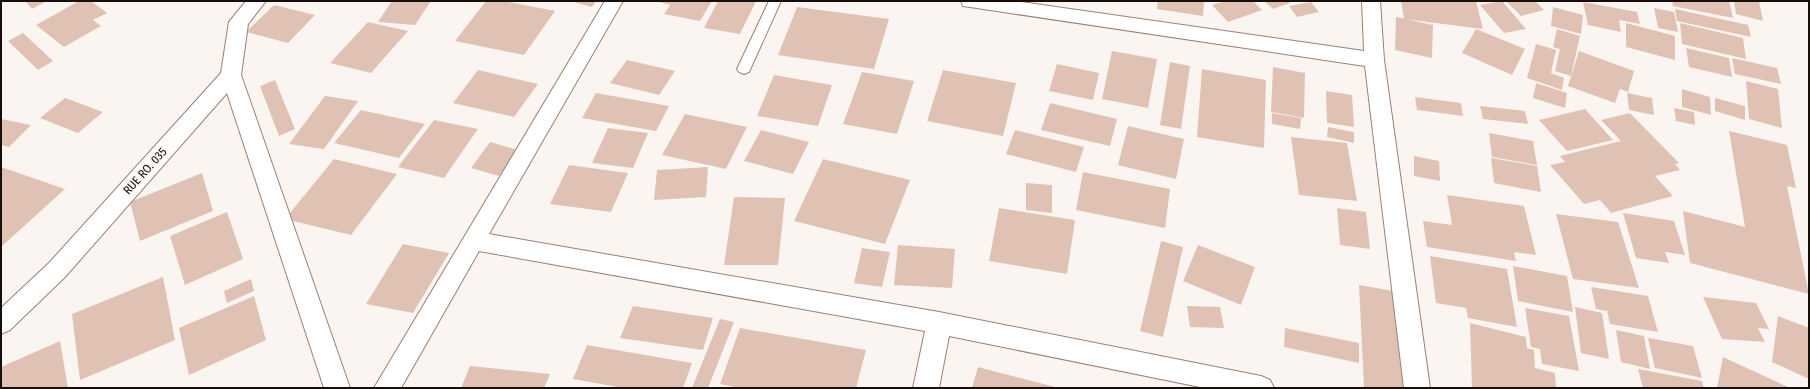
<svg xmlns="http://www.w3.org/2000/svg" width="1810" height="389" font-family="'Fira Sans Condensed',sans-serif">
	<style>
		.building { fill: #e0c2b4 }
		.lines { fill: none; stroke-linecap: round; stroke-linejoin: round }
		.service-casing { stroke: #9c8073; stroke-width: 2 }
		.minor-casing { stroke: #9c8073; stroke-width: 2 }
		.service { fill: #fff; fill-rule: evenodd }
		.minor { fill: #fff; fill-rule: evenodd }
		.labels { text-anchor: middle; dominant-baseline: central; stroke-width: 3; stroke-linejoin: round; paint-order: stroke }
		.street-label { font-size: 12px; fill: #170d09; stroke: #fbf5f2 }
	</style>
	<rect width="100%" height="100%" fill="#fbf5f2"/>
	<path class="building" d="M25,1H47L32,9Z
		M79,1H91L107,13L93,20L101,26L64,47L36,25Z
		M392,1H431L415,25L378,22Z
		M486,1H504L555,11L524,55L455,41Z
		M570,1H596L592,7Z
		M656,1H712L700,21L664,14L670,5Z
		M718,1H756L740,34L704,28Z
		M1158,1H1204L1203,16L1157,9Z
		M1225,1H1253L1262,10L1228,22L1212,5Z
		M1264,1H1288L1290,3L1273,9Z
		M1401,1H1476L1483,29L1404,19Z
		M1502,1L1526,29L1504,33L1480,5Z
		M1506,1H1535L1544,10L1521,16Z
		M1672,1H1729L1733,18L1673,6Z
		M1734,1H1759L1763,21L1736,14Z
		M1311,2L1319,12L1297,17L1289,6Z
		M1583,2L1637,12L1640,24L1619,20L1621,32L1588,25Z
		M274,5L315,15L288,43L246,32Z
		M797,7L889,19L874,69L778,55Z
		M1553,7L1583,15L1581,34L1551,26Z
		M1654,8L1674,12L1678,32L1658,28Z
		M1675,9L1748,25L1751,37L1677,21Z
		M1396,17L1433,25L1432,58L1395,50Z
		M368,22L408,31L371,73L330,63Z
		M1626,23L1675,36V60L1626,47Z
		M1680,23L1743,38L1746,59L1682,44Z
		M1476,29L1525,49L1512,75L1462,53Z
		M1557,29L1580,36L1571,76L1555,71L1560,49L1553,47Z
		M23,33L53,61L38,70L8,41Z
		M1536,44L1556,50L1551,73L1564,78L1562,90L1527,78Z
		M1686,48L1729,58L1732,77L1689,67Z
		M1112,51L1157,59L1148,108L1102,99Z
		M1579,51L1634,71L1628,92L1620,89L1615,103L1568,86Z
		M1732,58L1777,68L1781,84L1735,74Z
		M627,60L675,71L659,95L610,83Z
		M1170,62L1190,66L1181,129L1160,125Z
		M1057,64L1099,73L1093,100L1049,91Z
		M1273,67L1305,73L1304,118L1271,112Z
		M1202,69L1266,80L1264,148L1197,137Z
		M478,70L538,84L514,117L453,103Z
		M943,70L1016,83L1003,136L927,121Z
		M862,72L914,81L897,134L843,124Z
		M774,75L832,85L818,126L757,116Z
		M275,80L295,129L279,136L260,86Z
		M1746,81L1778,89L1782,128L1749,119Z
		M1536,83L1567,93L1565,108L1533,98Z
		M1682,89L1710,97L1711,115L1682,107Z
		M1326,91L1352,95L1354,127L1327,123Z
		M596,93L669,106L656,131L582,118Z
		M1627,93L1652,98L1654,115L1629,110Z
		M325,96L358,101L324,149L289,144Z
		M1415,97L1461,103L1463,116L1417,110Z
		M65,98L103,112L78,133L40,118Z
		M1715,98L1745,106V120L1715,111Z
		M1050,103L1117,119L1110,146L1041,130Z
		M1480,106L1525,111L1528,124L1483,119Z
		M1674,108L1694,112L1695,125L1676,121Z
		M1585,109L1613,140L1567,151L1539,120Z
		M361,110L425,124L399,158L334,143Z
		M1272,113L1301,118L1300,129L1272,124Z
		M1630,113L1679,163L1675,164L1680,170L1655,176L1673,196L1611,213L1600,200L1584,204L1550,165L1565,162L1560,156L1621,141L1601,120Z
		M685,114L747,127L726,169L662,155Z
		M1,119L31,125L9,147L1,145Z
		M434,120L478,129L444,178L398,167Z
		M1128,126L1184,139L1176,179L1118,165Z
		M1328,127L1354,132V143L1327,137Z
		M608,128L648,133L633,168L592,163Z
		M761,130L809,142L793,174L744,161Z
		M1015,130L1084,147L1076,172L1006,154Z
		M1729,131L1787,145L1796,188L1787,186L1809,294L1690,263L1683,211L1745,227Z
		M1489,133L1533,141L1537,165L1492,157Z
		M1291,137L1347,143L1357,201L1299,195Z
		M490,142L518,150L499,176L471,168Z
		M1414,156L1439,161L1440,181L1414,176Z
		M1491,158L1537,166L1541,192L1494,183Z
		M334,159L397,174L351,235L285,219Z
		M823,159L910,180L885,244L794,221Z
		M569,165L628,173L611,212L550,204Z
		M1,167L65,189L1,247Z
		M708,167L706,197L654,200L657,170Z
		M1083,172L1170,189L1165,228L1076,210Z
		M202,173L213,211L140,241L130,202Z
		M1026,183L1052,185V213L1026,210Z
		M1447,195L1524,206L1536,255L1514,252L1516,261L1427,247L1423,221L1452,225Z
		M734,197L785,198L778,265H724Z
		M999,208L1075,220L1067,274L989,261Z
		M1337,208L1366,212L1370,249L1340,245Z
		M227,212L243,259L185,285L170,236Z
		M1623,213L1674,221L1685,255L1665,252L1669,263L1636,258Z
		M1556,214L1618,222L1639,288L1573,279Z
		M1161,241L1183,247L1163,337L1140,331Z
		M403,244L449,253L413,313L366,304Z
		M898,245L955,249L952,288L894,285Z
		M1198,245L1255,267L1241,305L1183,281Z
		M862,248L890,252L882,287L854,283Z
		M1430,256L1507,269L1517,327L1468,318L1466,308L1436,303Z
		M1513,266L1567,276L1573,312L1518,301Z
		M163,277L175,340L80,380L72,314Z
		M251,279L254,291L227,303L224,291Z
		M1359,285L1399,292L1410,388H1364Z
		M1591,287L1648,296L1658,332L1610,324L1607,311L1596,309Z
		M254,296L266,340L189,375L179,328Z
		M1703,297L1756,303L1769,329L1758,328L1765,342L1722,339Z
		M633,306L713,318L703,350L620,338Z
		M1187,306L1220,307L1224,328L1190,327Z
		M1575,307L1602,313L1609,359L1581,353Z
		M1525,308L1569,316L1579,371L1542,364L1540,349L1531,347Z
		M1778,316L1809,328V379L1772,362Z
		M720,319L734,322L708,388H692Z
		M1470,323L1526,337L1527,348L1534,350L1535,368L1555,373L1556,388H1472Z
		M740,328L866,350L856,388H739L720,384Z
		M1285,328L1359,343V363L1284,347Z
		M1616,330L1644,336L1650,369L1621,362Z
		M1648,338L1693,346L1702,378L1655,368Z
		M60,341L68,388H1V367Z
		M587,345L692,363L683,388H623L573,379Z
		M1723,357L1790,388H1717Z
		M470,366L550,374L544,388H461Z
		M978,367L1055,387V388H972Z
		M1638,369L1702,381L1704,388H1643Z"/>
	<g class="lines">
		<g class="service-casing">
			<path id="service" d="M769,1H781L749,72L744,74L739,72L737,69Z"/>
		</g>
		<g class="minor-casing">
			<path id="minor" d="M246,1H266L248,24L241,75L350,388H324L227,93L65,277L10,330L1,334V308L49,263L221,73L229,22Z
				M605,1H623L489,234L939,312L1261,376L1270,380L1274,388H1205L949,336L939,388H913L925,331L479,251L401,388H374Z
				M961,1H1014L1364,51L1362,1H1380L1384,60L1430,388H1404L1365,66L970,7L963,6Z"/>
		</g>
		<use href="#service" class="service"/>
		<use href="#minor" class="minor"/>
	</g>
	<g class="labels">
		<g class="street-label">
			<text transform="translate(145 171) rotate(-48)">RUE RO. 035</text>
		</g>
	</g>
	<rect width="1810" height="389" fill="none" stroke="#170d09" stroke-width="4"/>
</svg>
